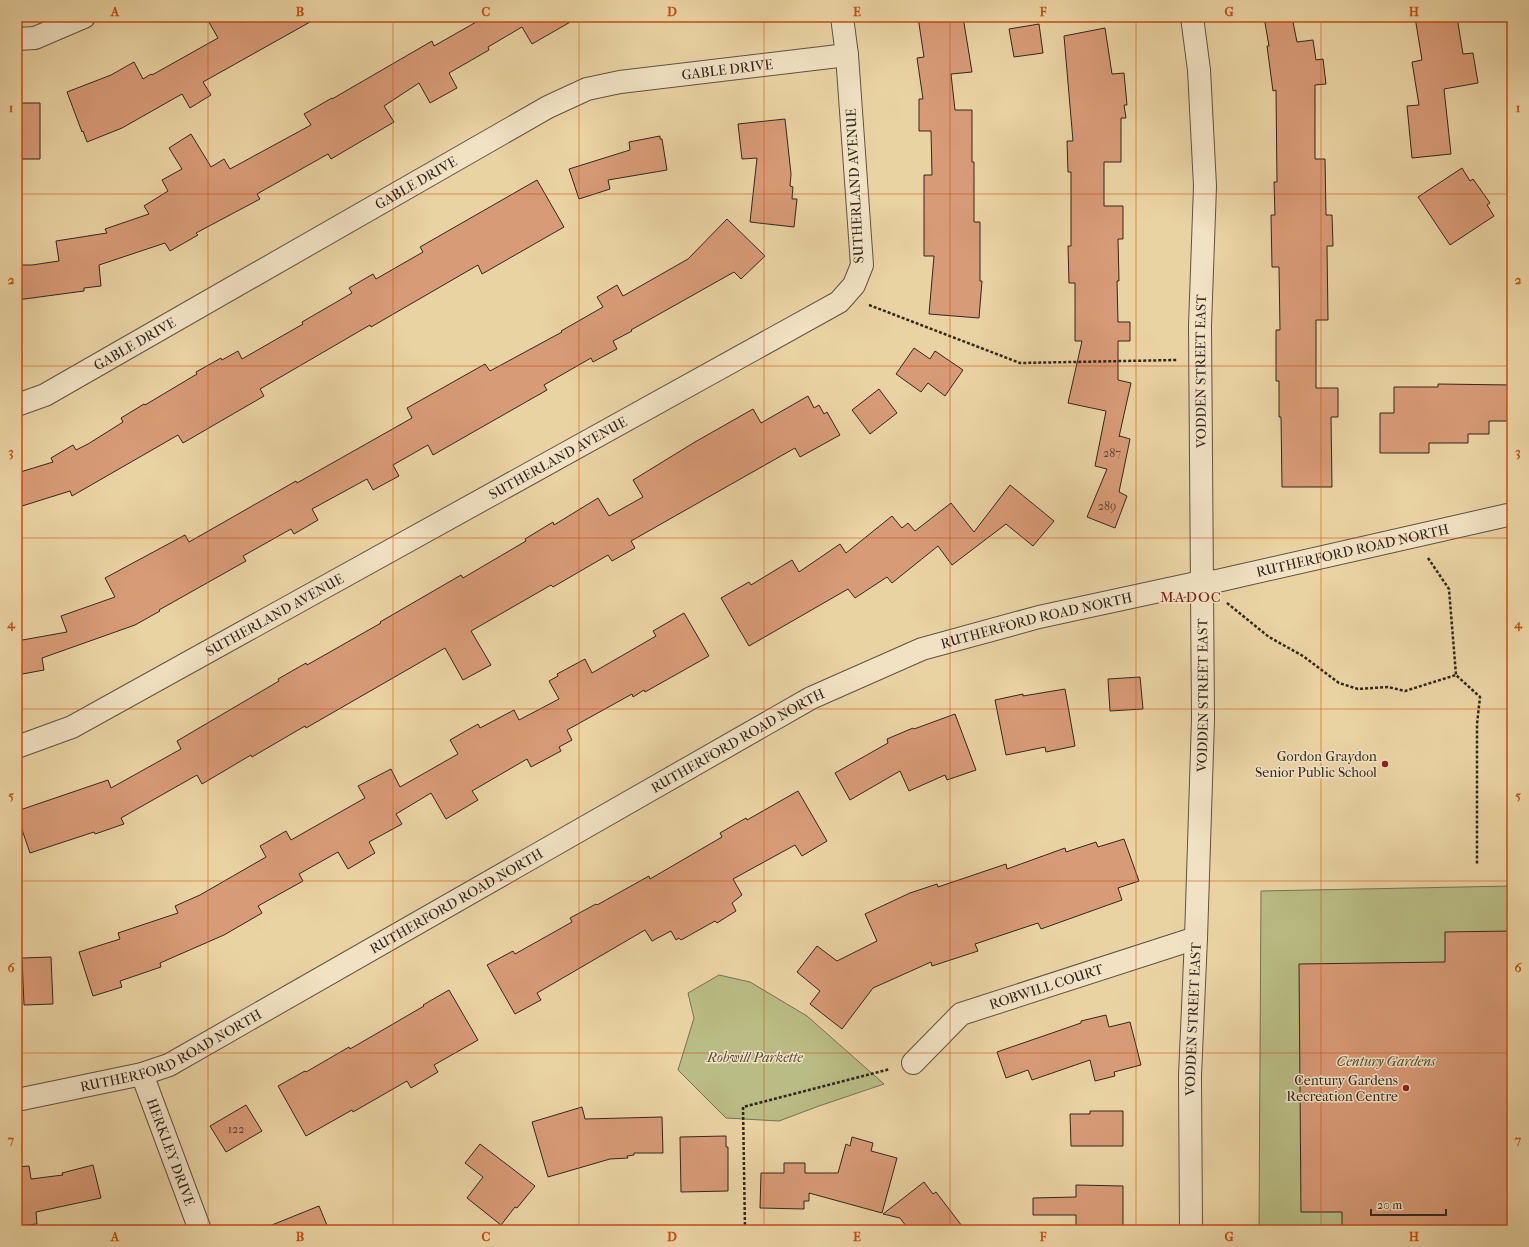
<svg xmlns="http://www.w3.org/2000/svg" width="1529" height="1247" font-family="'IM FELL French Canon',serif">
	<style>
		.green { fill: #b9bc84; stroke: #767252 }
		.building { fill: #d89b77; stroke: #322720 }
		.lines { fill: none; stroke-linecap: round; stroke-linejoin: round }
		.minor-casing { stroke: #605241; stroke-width: 24 }
		.path { stroke: #322720; stroke-width: 2.5; stroke-dasharray: 3 2; stroke-linecap: butt }
		.minor { stroke: #f1e2c3; stroke-width: 22 }
		.grid { fill: none; stroke: #c44f10; stroke-width: 1; stroke-opacity: 0.55 }
		.poi-dot { fill: #8f2418; stroke: #f1e2c3; stroke-width: 1.5 }
		.labels { text-anchor: middle; dominant-baseline: central; stroke-width: 3; stroke-linejoin: round; paint-order: stroke }
		.number-label { font-size: 12px; fill: #5c4436 }
		.street-label { font-size: 14px; fill: #322720; stroke: #f1e2c3 }
		.poi-label { font-size: 14px; fill: #322720; stroke: #f1e2c3; text-anchor: end }
		.park-label { font-size: 14px; font-style: italic; fill: #544c39; stroke: #f1e2c3 }
		.neighbourhood-label { font-size: 15px; letter-spacing: 1px; fill: #7a1f14; stroke: #f1e2c3 }
		.neatline { fill: none; stroke: #c44f10; stroke-width: 1.5 }
		.grid-label { font-size: 13px; text-anchor: middle; font-weight: bold; fill: #c44f10 }
	</style>
	<rect width="100%" height="100%" fill="#ead3a3"/>
	<filter id="stains"><feTurbulence type="fractalNoise" baseFrequency=".005" numOctaves="4"/><feColorMatrix values="0 0 0 0 .2 0 0 0 0 .09 0 0 0 0 .02 0 0 0 .5 -.17"/></filter>
	<radialGradient id="worn" r=".72"><stop offset=".6" stop-color="#630" stop-opacity="0"/><stop offset="1" stop-color="#630" stop-opacity=".3"/></radialGradient>
	<path class="green" d="M1512,886V1230H1259L1261,891Z
		M719,975L750,982L807,1016L884,1084L819,1106L779,1121L726,1118L678,1070L694,1018L688,993Z"/>
	<path class="building" d="M206,17H319L203,82L211,95L190,108L182,94L122,128L87,142L83,131L82,132L67,92L111,75L134,62L143,79L151,74L152,75L218,38Z
		M485,17H579L532,44L522,27L488,47L489,50L449,73L457,88L430,103L419,83L384,106L394,122L331,159L328,154L257,194L260,199L196,233L198,235L170,251L165,243L99,265L101,286L84,288V291L17,300V265H32L59,261L56,241L107,233L105,229L149,214L144,206L168,191L162,180L182,169L169,148L191,134L211,167L224,159L230,169L311,125L304,114L332,98V99L432,41L434,46Z
		M918,17H963L972,72L951,74L955,110H972V162H974V222H980V281H982L979,318L929,314L934,256H924V175H932L931,131H919V99H923L917,58L924,57Z
		M1264,17H1292L1297,42L1313,40L1316,60L1323,59L1326,84L1315,85V159H1325L1326,215H1332L1333,246H1327L1328,320H1316V388H1338V417H1331L1332,487H1282L1281,417H1279V381H1276V330H1280L1279,267H1272L1271,215H1275L1274,182H1277L1276,90L1273,91L1267,46H1269Z
		M1415,17H1457L1463,54L1473,53L1478,83L1444,89L1451,154L1412,158L1407,106L1419,105L1412,62L1422,60Z
		M1039,24L1043,53L1014,57L1009,29Z
		M1105,28L1112,74L1124,73L1127,105H1124L1126,118H1121V162H1104V206H1123V239H1118L1119,281H1117L1118,322H1130V341H1118V380L1131,383L1119,437L1120,436L1130,439L1119,492L1127,496L1115,528L1087,517L1107,469L1095,466L1106,411L1068,403L1082,341H1075V283H1069L1068,246H1071V172H1068L1067,141H1073L1064,36Z
		M17,103H40V159H17Z
		M785,119L791,174L790,186L793,187L792,199H797L794,227L750,222L757,158L742,159L738,124Z
		M660,136V139H662L667,170L608,180L610,189L579,199L569,169L630,150L629,142Z
		M1462,168L1470,181L1473,179L1490,203L1487,205L1494,216L1450,245L1418,197Z
		M537,180L564,227L482,274L478,265L371,327L370,325L260,389L264,396L183,443L178,435L72,496L70,491L22,506L17,489V473L53,462L51,458L73,445L76,450L88,444L123,422L121,418L144,404L145,405L197,374L196,372L221,358L222,360L238,351L242,359L303,324L302,322L352,293L349,288L373,274L376,279L423,252L420,247Z
		M727,219L765,256L741,279L734,272L631,330L632,331L613,341L617,349L593,362L591,358L544,385L547,390L475,431L433,455L428,445L393,465L399,476L373,490L367,479L312,509L318,520L294,534L291,529L243,556L246,561L159,610L160,611L135,625L42,658L44,670L17,675V641L67,632L61,616L115,597L105,578L185,535L189,542L296,481L297,483L412,418L407,408L485,364L490,371L562,332L561,331L603,307L597,297L617,285L623,296L688,259Z
		M914,348L930,359L935,351L963,370L945,396L928,383L921,392L896,374Z
		M1438,384L1512,385V421H1489V434H1468V443H1429V453H1380V413H1394V387H1438Z
		M879,389L897,413L870,434L852,410Z
		M808,396L814,408L819,405L824,414L827,412L840,435L800,457L795,448L631,541L635,548L612,561L608,555L553,587L551,585L471,631L491,665L463,680L445,648L306,728L305,726L252,757L251,755L202,784L197,775L121,818L124,824L95,834L94,832L30,853L17,815V811L108,780L111,788L181,749L177,741L279,681L278,679L306,663L307,665L381,623L380,622L461,575L463,578L526,541L525,539L553,522L554,525L598,498L609,516L643,497L633,480L695,442L753,409L761,423Z
		M1010,485L1054,521L1033,546L1006,524L952,565L938,546L892,583L887,577L855,598L848,589L749,646L721,598L749,582L751,585L792,560L799,572L840,544L846,553L892,516L902,528L908,523L915,531L951,503L974,532Z
		M684,613L709,656L645,692L644,690L633,697L632,694L567,730L572,740L559,747L561,751L531,767L527,759L472,791L478,800L446,819L431,793L396,814L402,824L369,842L375,853L348,869L338,852L299,874L303,881L258,906L262,913L224,935L160,963L161,967L120,981L122,987L93,996L79,952L120,939L118,933L178,913L175,906L200,895L266,857L260,846L286,831L291,840L365,798L358,786L391,769L400,787L458,754L450,740L478,724L480,728L514,710L519,720L559,699L549,681L558,676L557,674L585,659L592,673L656,636L653,631Z
		M1140,677L1143,709L1110,711L1108,679Z
		M1065,689L1075,746L1046,752L1045,747L1006,755L995,700L1023,694V696Z
		M955,714L976,770L947,780L945,775L909,791L900,771L850,800L835,773L888,743L887,739L913,728L914,729Z
		M798,791L827,841L802,856L795,845L733,879L742,895L732,903L736,911L717,923L715,921L681,940L679,938L676,940L671,931L652,941L645,930L537,993L541,1000L515,1014L487,965L513,951L515,954L572,922L570,918L596,904L597,905L649,876L650,879L722,837L720,833L746,818L747,820Z
		M1124,839L1139,881L1118,888L1122,900L1041,929L1038,923L975,944L978,951L932,966L931,962L873,988L842,1029L810,1004L820,991L797,972L817,946L837,961L877,941L865,914L910,893L937,884L938,887L1006,864L1007,869L1065,848L1066,852L1096,842L1098,847Z
		M1512,931V1230H1342V1212H1301L1299,964L1445,962V932Z
		M51,957L53,1004L24,1005L22,958Z
		M449,990L478,1040L434,1065L438,1072L411,1088L407,1081L353,1112L352,1110L306,1136L278,1086L305,1071L306,1072L349,1047L350,1049L424,1006L423,1005Z
		M1106,1015L1109,1027L1130,1022L1141,1065L1114,1072L1115,1076L1095,1081L1090,1060L1032,1080L1028,1070L1006,1078L997,1052L1081,1023V1021Z
		M246,1105L262,1131L226,1152L210,1126Z
		M582,1107L585,1119L662,1117L663,1153H634V1155L627,1156L628,1158L610,1159L548,1177L532,1122Z
		M1090,1111H1123V1146H1071L1070,1114H1090Z
		M726,1136V1147H728V1191L681,1192L680,1137Z
		M852,1137L873,1143L871,1151L897,1158L882,1213L809,1193V1201H804V1209L760,1208L761,1173H784V1163H805V1173H838L846,1144L850,1146Z
		M480,1144L535,1186L517,1208L515,1207L501,1225L467,1198L483,1177L465,1163Z
		M93,1165L101,1198L36,1212L37,1224L17,1226V1167L29,1166L31,1179L63,1175L62,1173Z
		M924,1182L933,1194L936,1192L965,1230H909L900,1218L883,1214Z
		M1076,1185L1123,1186V1230H1076V1215H1033V1198L1076,1197Z
		M319,1206L329,1230H262V1229Z"/>
	<g class="lines">
		<g class="minor-casing">
			<g id="minor">
				<path d="M17,39L35,38L84,17"/>
				<path id="s1" d="M17,405L45,395L548,107L587,89L620,82L847,55"/>
				<path id="s2" d="M17,747L72,727L839,302L854,285L862,265L847,55L842,17"/>
				<path id="s3" d="M913,1063L961,1014L1196,938"/>
				<path id="s4" d="M142,1074L200,1230"/>
				<path id="s5" d="M17,1100L142,1074L169,1065L811,698L922,649L1039,617L1201,582L1217,581L1512,514"/>
				<path id="s6" d="M1191,1230L1190,1076L1196,938L1203,719L1200,326L1205,186L1199,70L1192,17"/>
			</g>
		</g>
		<path class="path" d="M869,305L1020,363L1177,360
			M1428,558L1449,589L1456,675
			M1227,603L1269,637L1303,656L1339,683L1358,689L1388,687L1405,691L1456,675L1480,697L1477,724V864
			M745,1230L743,1107L890,1069"/>
		<use href="#minor" class="minor"/>
	</g>
	<path class="grid" d="M208,17V1230M393,17V1230M579,17V1230M764,17V1230M950,17V1230M1136,17V1230M1321,17V1230M17,194H1512M17,366H1512M17,538H1512M17,709H1512M17,881H1512M17,1053H1512"/>
	<g class="poi-dot">
		<circle cx="1385" cy="764" r="4"/>
		<circle cx="1406" cy="1088" r="4"/>
	</g>
	<g class="labels">
		<g class="number-label">
			<text x="1112" y="453">287</text>
			<text x="1107" y="506">289</text>
			<text x="236" y="1129">122</text>
		</g>
		<g class="street-label">
			<text stroke="none"><textPath href="#s1" startOffset="794">GABLE DRIVE</textPath></text>
			<text stroke="none"><textPath href="#s1" startOffset="457">GABLE DRIVE</textPath></text>
			<text transform="translate(855 186) rotate(-93)">SUTHERLAND AVENUE</text>
			<text stroke="none"><textPath href="#s1" startOffset="133">GABLE DRIVE</textPath></text>
			<text stroke="none"><textPath href="#s6" startOffset="859">VODDEN STREET EAST</textPath></text>
			<text stroke="none"><textPath href="#s2" startOffset="614">SUTHERLAND AVENUE</textPath></text>
			<text stroke="none"><textPath href="#s5" startOffset="1459">RUTHERFORD ROAD NORTH</textPath></text>
			<text stroke="none"><textPath href="#s2" startOffset="290">SUTHERLAND AVENUE</textPath></text>
			<text stroke="none"><textPath href="#s5" startOffset="1135">RUTHERFORD ROAD NORTH</textPath></text>
			<text stroke="none"><textPath href="#s6" startOffset="535">VODDEN STREET EAST</textPath></text>
			<text stroke="none"><textPath href="#s5" startOffset="811">RUTHERFORD ROAD NORTH</textPath></text>
			<text stroke="none"><textPath href="#s5" startOffset="487">RUTHERFORD ROAD NORTH</textPath></text>
			<text stroke="none"><textPath href="#s3" startOffset="158">ROBWILL COURT</textPath></text>
			<text stroke="none"><textPath href="#s6" startOffset="211">VODDEN STREET EAST</textPath></text>
			<text stroke="none"><textPath href="#s5" startOffset="163">RUTHERFORD ROAD NORTH</textPath></text>
			<text stroke="none"><textPath href="#s4" startOffset="83">HERKLEY DRIVE</textPath></text>
		</g>
		<g class="poi-label">
			<text x="1377" y="756">Gordon Graydon<tspan x="1377" dy="16">Senior Public School</tspan></text>
			<text x="1398" y="1080">Century Gardens<tspan x="1398" dy="16">Recreation Centre</tspan></text>
		</g>
		<g class="park-label">
			<text x="755" y="1057">Robwill Parkette</text>
			<text x="1386" y="1061">Century Gardens</text>
		</g>
		<g class="neighbourhood-label">
			<text x="1191" y="597">MADOC</text>
		</g>
	</g>
	<rect width="1529" height="1247" fill="none" stroke="#ead3a3" stroke-width="44"/>
	<path d="M1371 1209v6h75v-6" fill="none" stroke="#322720" stroke-width="2"/>
	<text x="1377" y="1209" font-size="12" fill="#322720" stroke="#f1e2c3" stroke-width="3" paint-order="stroke">20 m</text>
	<rect x="22" y="22" width="1485" height="1203" class="neatline"/>
	<g class="grid-label">
		<text x="115" y="16">A</text>
		<text x="300" y="16">B</text>
		<text x="486" y="16">C</text>
		<text x="672" y="16">D</text>
		<text x="857" y="16">E</text>
		<text x="1043" y="16">F</text>
		<text x="1229" y="16">G</text>
		<text x="1414" y="16">H</text>
		<text x="11" y="112">1</text>
		<text x="1518" y="112">1</text>
		<text x="11" y="284">2</text>
		<text x="1518" y="284">2</text>
		<text x="11" y="456">3</text>
		<text x="1518" y="456">3</text>
		<text x="11" y="628">4</text>
		<text x="1518" y="628">4</text>
		<text x="11" y="800">5</text>
		<text x="1518" y="800">5</text>
		<text x="11" y="972">6</text>
		<text x="1518" y="972">6</text>
		<text x="11" y="1144">7</text>
		<text x="1518" y="1144">7</text>
		<text x="115" y="1241">A</text>
		<text x="300" y="1241">B</text>
		<text x="486" y="1241">C</text>
		<text x="672" y="1241">D</text>
		<text x="857" y="1241">E</text>
		<text x="1043" y="1241">F</text>
		<text x="1229" y="1241">G</text>
		<text x="1414" y="1241">H</text>
	</g>
	<rect width="100%" height="100%" filter="url(#stains)"/>
	<rect width="100%" height="100%" fill="url(#worn)"/>
</svg>
